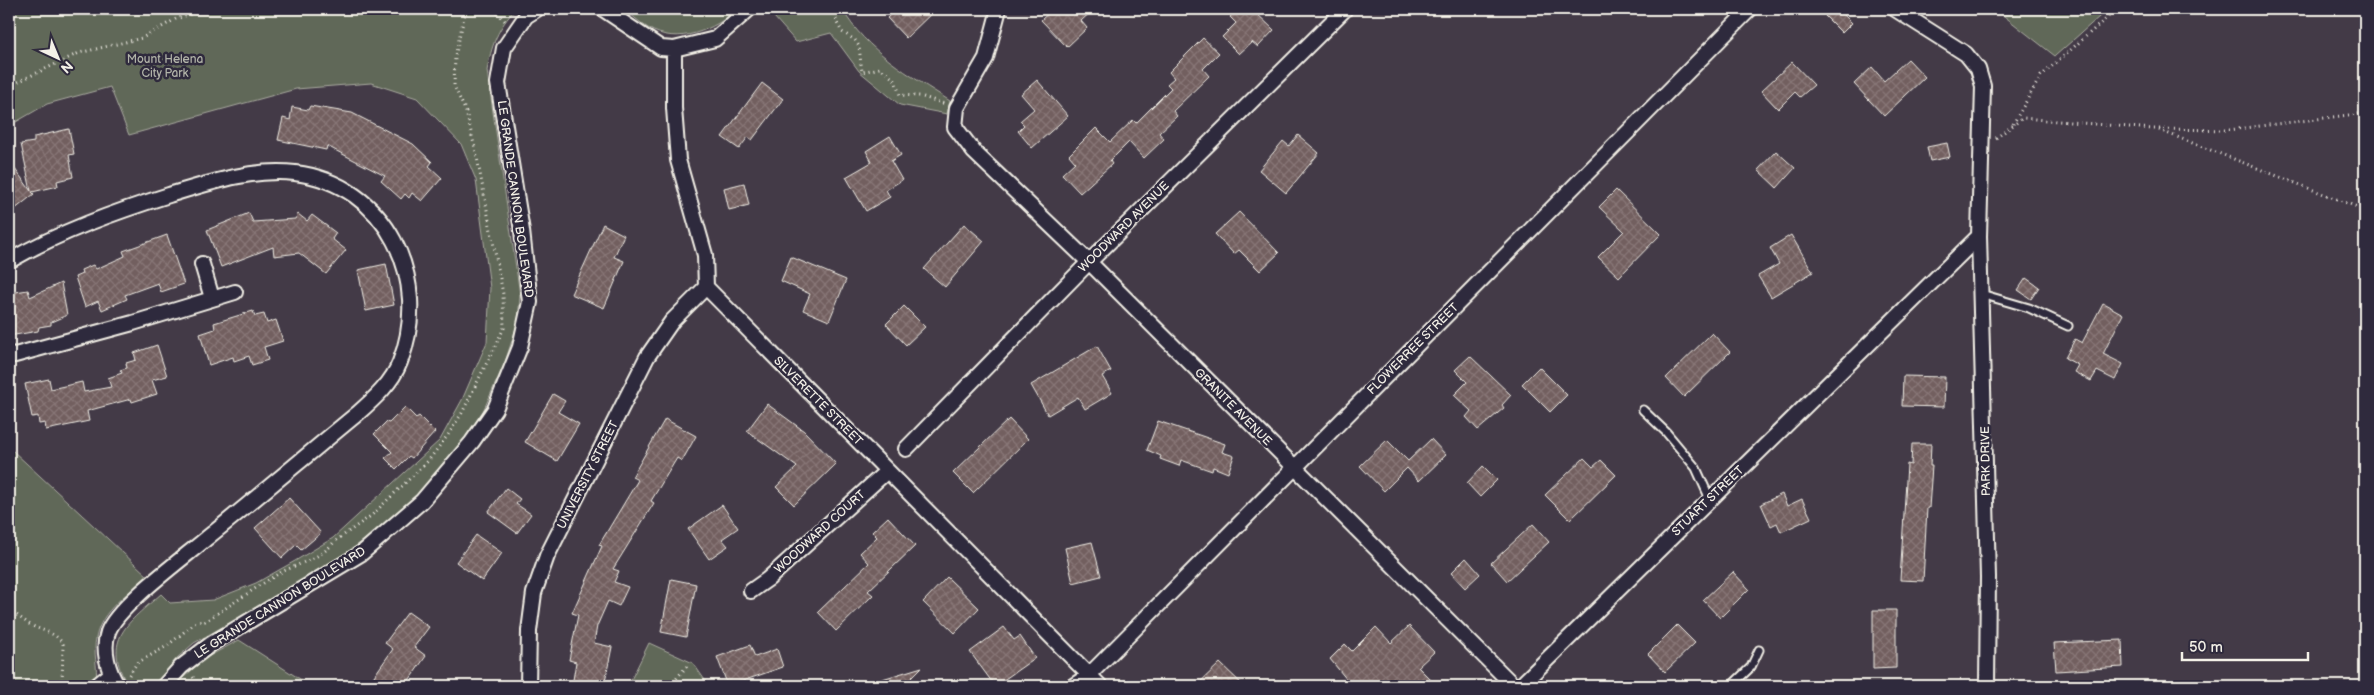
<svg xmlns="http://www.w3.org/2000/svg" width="2374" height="695" font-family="'Balsamiq Sans',sans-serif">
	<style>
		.green { fill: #606759; stroke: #aaaca0 }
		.building { fill: url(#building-cross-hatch); stroke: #f4f1e8 }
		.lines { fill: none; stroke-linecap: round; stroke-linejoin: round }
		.lane-casing { stroke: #f4f1e8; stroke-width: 11 }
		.street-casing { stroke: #f4f1e8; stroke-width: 18 }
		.path { stroke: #f4f1e8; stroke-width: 3; stroke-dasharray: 1 4; stroke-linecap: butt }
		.lane { stroke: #2f2a3d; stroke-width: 7 }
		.street { stroke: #2f2a3d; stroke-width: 14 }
		.labels { text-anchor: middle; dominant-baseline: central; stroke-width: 5; stroke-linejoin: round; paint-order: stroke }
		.park-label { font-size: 12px; fill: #b1b3a8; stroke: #2f2a3d }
		.street-label { font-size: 12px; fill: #f4f1e8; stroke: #2f2a3d }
	</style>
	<defs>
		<pattern id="building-cross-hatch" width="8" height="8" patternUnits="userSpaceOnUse" patternTransform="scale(1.25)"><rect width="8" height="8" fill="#725e5f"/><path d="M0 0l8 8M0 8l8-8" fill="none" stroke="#877676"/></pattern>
	</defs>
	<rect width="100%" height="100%" fill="#433a47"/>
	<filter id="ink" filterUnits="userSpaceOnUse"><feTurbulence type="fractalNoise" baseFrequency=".02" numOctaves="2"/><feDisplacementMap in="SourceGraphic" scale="10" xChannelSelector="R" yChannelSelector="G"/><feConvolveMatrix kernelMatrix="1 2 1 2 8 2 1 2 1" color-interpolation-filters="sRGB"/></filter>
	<g filter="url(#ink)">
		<path class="green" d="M9,9H516C498,27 491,46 487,71L520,295L518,322L505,362L480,418L445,468L393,520L310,578L194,643L177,658L153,686H128C101,639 128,623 161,594L170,603L213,600L256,583L295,561L333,538L440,440L462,400L487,342L490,288L476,180L461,144L417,98L371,83L296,89L129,135L110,87L47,104L9,126Z
			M624,9H737C715,30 677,46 648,28C640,23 632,15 624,9Z
			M767,9H842C866,51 910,75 950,101L947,114L900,105L859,71L831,33L796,42Z
			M1995,9H2108L2055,56Z
			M9,450L13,451L149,577C128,593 101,610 96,638C93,652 98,667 96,681L88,686H9Z
			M239,640L311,686H174L204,659Z
			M649,643L693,663L709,686H628Z"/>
		<path class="building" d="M896,9H936L906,38L887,18Z
			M1053,9H1094L1081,21L1087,28L1067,47L1041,20Z
			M1238,9H1252L1274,30L1258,47L1252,42L1239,54L1222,37L1236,23L1230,17Z
			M1833,9H1838L1852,23L1842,33L1825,16Z
			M1203,38L1219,53L1203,69L1209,76L1173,111L1177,116L1159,133L1164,139L1144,158L1129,142L1110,161L1112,164L1080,193L1062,174L1075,162L1069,155L1096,128L1110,142L1133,120L1136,123L1171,88L1167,84L1174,78L1169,72Z
			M1908,59L1925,77L1884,116L1854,84L1872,67L1884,81Z
			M1792,62L1814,85L1800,97L1795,92L1778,109L1761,91Z
			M1037,80L1068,116L1032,148L1018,131L1024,125L1020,121L1034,109L1021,94Z
			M762,83L783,99L752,140L748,137L739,149L722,137Z
			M310,106L352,113L413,144L432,162L429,166L442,178L422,201L412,193L409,198L405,194L401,199L381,181L385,176L327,146L326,150L278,140L283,118L290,120L292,107L308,110Z
			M69,129L74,154L69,155L73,177L57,181L58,186L32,192L34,194L9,214V161L31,191L21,144L34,142V137Z
			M1298,135L1319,153L1286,193L1259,170L1283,141L1289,146Z
			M890,136L901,155L891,161L902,180L886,190L890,197L866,211L846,177L872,162L866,151Z
			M1947,143L1950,157L1930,161L1927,147Z
			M1776,151L1795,168L1777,188L1758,170Z
			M744,183L749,205L729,210L724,188Z
			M1616,190L1661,234L1619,277L1598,257L1624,231L1599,207Z
			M1239,212L1279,253L1260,271L1239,250L1234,254L1215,234Z
			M249,213L253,222L295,219L298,214L307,221L312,215L336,233L332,239L346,250L326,274L299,253L274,256L273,247L221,267L207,230Z
			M603,224L624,235L614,257L624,261L604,308L571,294Z
			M964,224L984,241L945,287L924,269Z
			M167,235L184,284L161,292L158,283L125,295L127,299L102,310L98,301L85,307L75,277L82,274L81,270L93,265L96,269L125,256L123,251Z
			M1791,235L1813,272L1771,297L1758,276L1779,264L1770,248Z
			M791,257L846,280L829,321L803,310L810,294L781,281Z
			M386,264L394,305L366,311L358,270Z
			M2026,278L2039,287L2031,299L2018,290Z
			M61,283L67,315L51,322V325L39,327L38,331L9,336V293L28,290L30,297Z
			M2103,303L2123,314L2103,354L2123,364L2115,380L2097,371L2091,381L2074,372L2078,365L2065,358L2075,339L2082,343Z
			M904,306L925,327L906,345L886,324Z
			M253,311L255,316L264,314L267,323L276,320L283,341L264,347L268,360L252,365L249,356L234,361L233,357L209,365L200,334L215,329L214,323Z
			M1712,333L1730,352L1684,397L1666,378Z
			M157,345L167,376L152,380L157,394L132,402L131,399L87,411L89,421L46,430L45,423L39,424L38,416L32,417L25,384L49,379L51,389L82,382L84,392L111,387L108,378L122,373L120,370L127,368L126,363L136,360L134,353Z
			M1097,346L1111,371L1102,376L1112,393L1085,409L1078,397L1048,415L1031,385Z
			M1470,356L1511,395L1502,405L1504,408L1478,430L1466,417L1471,411L1454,395L1467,382L1455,370Z
			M1539,367L1567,395L1550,412L1522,384Z
			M1903,376L1945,377L1944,407L1902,406Z
			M553,394L565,401L558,412L579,424L557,461L525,442Z
			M767,404L804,431L836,464L794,505L776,487L797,467L747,431Z
			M405,407L416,418L419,416L435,432L412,458L409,456L396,469L385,458L392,452L374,434L386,422L389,423Z
			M665,419L696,436L682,461L677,458L651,501L654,503L613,569L619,571L614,582L628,587L619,606L608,601L597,626L594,643L612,647L604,686H572L576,662L569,660L578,615L572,613L602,546L599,545L638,480L632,477Z
			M1009,419L1028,439L973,493L953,473Z
			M1158,421L1225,444L1222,452L1234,456L1228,473L1213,467L1212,471L1181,460L1179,466L1160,459L1161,456L1147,450Z
			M1431,439L1446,455L1419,481L1407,468L1384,491L1360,466L1387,440L1408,461Z
			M1912,444H1931L1930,466H1932L1929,508H1927L1923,581L1900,580L1907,464L1911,465Z
			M1584,458L1593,467L1601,460L1616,475L1570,520L1545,495Z
			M1483,466L1497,480L1480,497L1467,483Z
			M506,488L520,499L516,504L531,514L517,533L488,512Z
			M1782,494L1787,506L1802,499L1811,518L1781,532L1777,523L1771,526L1761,504Z
			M289,498L321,533L301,550L296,545L282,558L255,528Z
			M722,505L738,528L722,539L728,546L709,559L688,529Z
			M888,517L915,546L868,591L873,595L836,631L818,612L869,563L860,553L877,537L872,532Z
			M1533,524L1549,542L1507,581L1491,563Z
			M476,535L502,553L482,581L456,562Z
			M1092,542L1101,576L1073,583L1065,548Z
			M1466,558L1480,574L1465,588L1451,573Z
			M1733,572L1749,589L1720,618L1703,600Z
			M947,577L979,608L955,633L923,602Z
			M671,579L696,584L686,637L661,632Z
			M1873,610H1896V668L1873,669Z
			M408,612L429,627L414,647L426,656L405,686H367L393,649L385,643Z
			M1677,625L1695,643L1665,672L1648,654Z
			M1409,626L1434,652L1418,667L1437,686H1352L1330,659L1345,644L1352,651L1376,627L1391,643Z
			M1004,627L1014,640L1020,636L1035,658L995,686L970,652Z
			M2122,640L2123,667L2056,671L2054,643Z
			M750,645L755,657L777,649L783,667L728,686L717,657Z
			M1220,663L1244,686H1196Z
			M922,667L903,686H869V683Z"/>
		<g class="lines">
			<g class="lane-casing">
				<path id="lane" d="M1981,294L2029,308L2068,326
					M1643,410L1666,432L1696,468L1710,499
					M1731,686L1751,667L1759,650"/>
			</g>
			<g class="street-casing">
				<path id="street" d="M603,9L661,48L674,49L715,39L748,10
					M999,9L986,58L957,108L955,127L974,152L1089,262L1514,686
					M1895,9L1966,54L1978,69L1983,86L1979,236L1988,577L1987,686
					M674,49V108L678,160L705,255L706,287L1100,686
					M9,261C59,232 115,212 169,195C209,183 253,168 295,173C387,184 432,280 400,362C392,383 374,399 357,414C307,455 258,497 207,538C185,557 117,606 108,632C102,649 108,672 118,686
					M202,264L212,298
					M9,354L15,355L133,323L235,292
					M906,449L1089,262L1345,9
					M751,591L768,579L887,471
					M96,686L110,675
					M164,686L181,667L211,644L362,553L422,501L472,442L495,409L520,347L530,302L522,231L498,83L504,48L526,16L537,9
					M528,686L529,631L534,593L547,556L647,357L672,321L706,287
					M1073,686L1088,676L1101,663L1750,9
					M1520,686L1979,236"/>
			</g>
			<path class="path" d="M494,9L505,21
				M814,9L815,12L821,9
				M834,9L837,23L842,32L855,40L859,46L862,72L880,68L895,80L900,95L920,96L945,104
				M9,86L79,53L142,38L176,19L206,9
				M2013,124L2041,76L2117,9
				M2159,130L2365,210
				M1996,138L2023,118L2153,129L2228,130L2365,113
				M9,609C15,614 22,619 29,624C40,631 55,631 63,644L62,686
				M129,675L137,663L167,646L196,622L205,621C230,606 253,589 278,574C296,564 321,559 334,542L372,515L428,461L448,435L462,413L504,328L503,294L476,152L466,112L454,86L455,57L466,9
				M193,677L199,686
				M670,686L687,666"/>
			<use href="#lane" class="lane"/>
			<use href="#street" class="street"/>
		</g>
	</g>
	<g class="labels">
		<g class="park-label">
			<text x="165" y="59">Mount Helena<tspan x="165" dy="14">City Park</tspan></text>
		</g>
		<g class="street-label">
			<text transform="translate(515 199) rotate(82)">LE GRANDE CANNON BOULEVARD</text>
			<text transform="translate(1124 227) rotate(-45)">WOODWARD AVENUE</text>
			<text transform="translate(1413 349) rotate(-45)">FLOWERREE STREET</text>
			<text transform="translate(818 401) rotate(45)">SILVERETTE STREET</text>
			<text transform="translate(1233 407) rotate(45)">GRANITE AVENUE</text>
			<text transform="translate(1986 461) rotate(-91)">PARK DRIVE</text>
			<text transform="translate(588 475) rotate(-63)">UNIVERSITY STREET</text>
			<text transform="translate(1708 501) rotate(-44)">STUART STREET</text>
			<text transform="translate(820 532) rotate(-42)">WOODWARD COURT</text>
			<text transform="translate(280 603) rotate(-32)">LE GRANDE CANNON BOULEVARD</text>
		</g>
	</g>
	<rect width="2374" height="695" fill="none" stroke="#2f2a3d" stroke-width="30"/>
	<rect x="15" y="15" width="2344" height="665" fill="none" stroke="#f4f1e8" stroke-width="2" filter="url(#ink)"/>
	<g transform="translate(58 58) rotate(136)" stroke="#2f2a3d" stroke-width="4" paint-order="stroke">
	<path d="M0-4L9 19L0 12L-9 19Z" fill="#f4f1e8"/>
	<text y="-8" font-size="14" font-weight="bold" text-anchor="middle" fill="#f4f1e8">N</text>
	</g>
	<path d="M2182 652v8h126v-8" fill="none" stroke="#f4f1e8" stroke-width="2.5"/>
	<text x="2189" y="652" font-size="15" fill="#f4f1e8" stroke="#2f2a3d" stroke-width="4" paint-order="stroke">50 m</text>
</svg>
